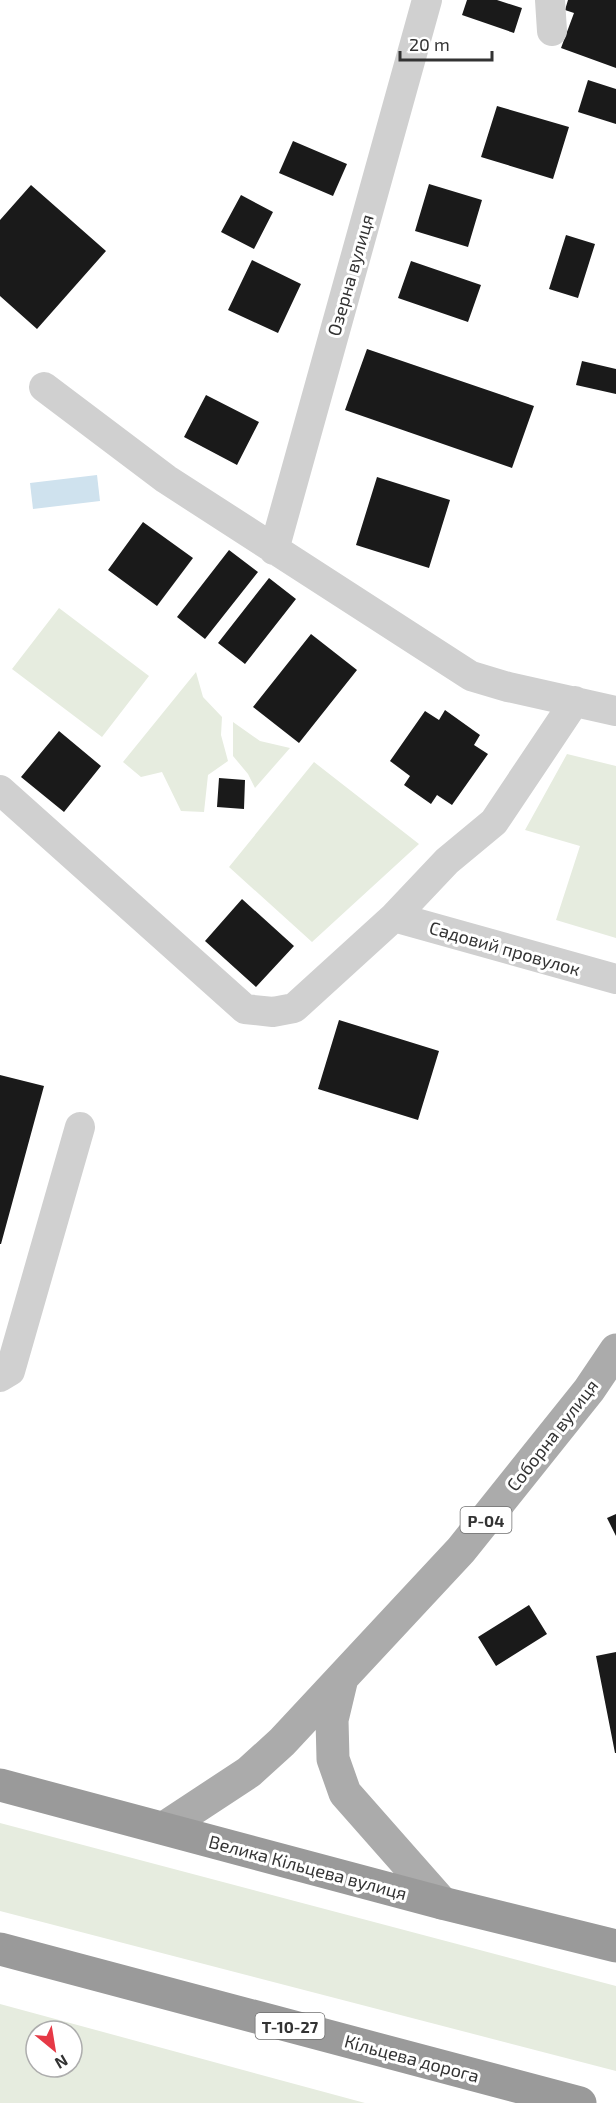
<svg xmlns="http://www.w3.org/2000/svg" width="616" height="2103" font-family="'Exo 2',sans-serif">
	<style>
		.green { fill: #e6ecdf; fill-rule: evenodd }
		.water { fill: #cfe2ee }
		.building { fill: #1a1a1a }
		.lines { fill: none; stroke-linecap: round; stroke-linejoin: round }
		.minor { stroke: #d0d0d0; stroke-width: 30 }
		.major { stroke: #ababab; stroke-width: 33 }
		.highway { stroke: #9a9a9a; stroke-width: 33 }
		.labels { text-anchor: middle; dominant-baseline: central; stroke-width: 6; stroke-linejoin: round; paint-order: stroke }
		.shield { fill: #fff; stroke: #707070; stroke-width: 1.5 }
		.shield-label { font-size: 16px; font-weight: bold; fill: #333 }
		.street-label { font-size: 18px; fill: #333; stroke: #fff }
	</style>
	<rect width="100%" height="100%" fill="#fff"/>
	<path class="green" d="M59,608L149,676L102,737L12,669Z
		M196,672L203,697L222,717L221,735L228,761L208,775L204,812L181,811L162,772L141,777L123,762Z
		M233,722L260,741L290,748L255,788L248,774L233,756Z
		M567,754L616,766V938L556,920L580,846L525,830Z
		M314,762L419,844L312,942L229,867Z
		M0,1823L616,1986V2071L0,1911Z
		M0,2004L365,2103H0ZM36,2031H72V2067H36Z"/>
	<path class="water" d="M97,475L100,501L33,509L30,483Z"/>
	<path class="building" d="M467,0H497L522,8L514,33L462,15Z
		M568,0H616V68L561,48L574,13L565,10Z
		M588,80L616,89V124L578,112Z
		M497,106L569,127L553,179L481,157Z
		M293,141L347,164L333,196L279,173Z
		M429,184L482,200L468,247L415,231Z
		M31,185L106,251L37,329L0,296V220Z
		M241,195L273,212L254,249L221,232Z
		M566,235L595,244L578,298L549,289Z
		M252,260L301,284L278,333L228,310Z
		M411,261L481,285L468,322L398,298Z
		M367,349L534,406L512,468L345,410Z
		M582,361L616,369V394L576,385Z
		M206,395L259,422L237,465L184,437Z
		M377,477L450,500L429,568L356,545Z
		M143,522L193,558L157,606L108,570Z
		M229,550L258,572L205,639L177,617Z
		M269,578L296,599L245,664L218,643Z
		M311,634L357,670L299,743L253,707Z
		M445,710L480,735L474,745L488,754L452,805L437,795L431,804L404,785L410,776L390,761L425,711L439,720Z
		M59,731L101,766L64,812L21,777Z
		M219,778L245,780L244,809L217,807Z
		M242,899L294,946L256,987L205,941Z
		M339,1020L439,1051L418,1120L318,1089Z
		M0,1075L44,1086L1,1244H0Z
		M616,1514V1536L607,1518Z
		M529,1605L547,1634L496,1666L478,1637Z
		M616,1652V1753H615L596,1656Z"/>
	<g class="lines">
		<path class="minor" d="M550,0L552,31
			M44,387L166,479L471,676L508,687L616,711
			M274,550L427,0
			M0,790L245,1009L273,1012L294,1008L394,917L447,861L494,822L575,701
			M394,917L616,979
			M0,1377L10,1371L80,1127"/>
		<path class="major" d="M342,1678L332,1720L333,1759L345,1793L442,1903
			M164,1828L249,1772L282,1742L461,1550L589,1390L616,1350"/>
		<path class="highway" d="M0,1785L442,1903L616,1946
			M0,1949L580,2103"/>
	</g>
	<g class="labels">
		<g class="shield">
			<rect x="460.5" y="1507" width="51" height="26" rx="4.5"/>
			<rect x="255.5" y="2013" width="69" height="26" rx="4.5"/>
		</g>
		<g class="shield-label">
			<text x="486" y="1520">Р-04</text>
			<text x="290" y="2026">Т-10-27</text>
		</g>
		<g class="street-label">
			<text transform="translate(350 275) rotate(-74)">Озерна вулиця</text>
			<text transform="translate(505 948) rotate(16)">Садовий провулок</text>
			<text transform="translate(552 1435) rotate(-52)">Соборна вулиця</text>
			<text transform="translate(308 1867) rotate(15)">Велика Кільцева вулиця</text>
			<text transform="translate(412 2058) rotate(15)">Кільцева дорога</text>
		</g>
	</g>
	<g transform="translate(54 2049) rotate(150)"><circle r="28" fill="#ffffff" stroke="#adadad" stroke-width="1.5"/>
	<path d="M0-4.5L10 22L0 15L-10 22Z" fill="#e63946"/>
	<text y="-9" font-size="16" font-weight="bold" text-anchor="middle" fill="#333333">N</text>
	</g>
	<path d="M400 51v9h92v-9" fill="none" stroke="#333333" stroke-width="3"/>
	<text x="409" y="51" font-size="18" fill="#333333" stroke="#ffffff" stroke-width="4.5" paint-order="stroke">20 m</text>
</svg>
